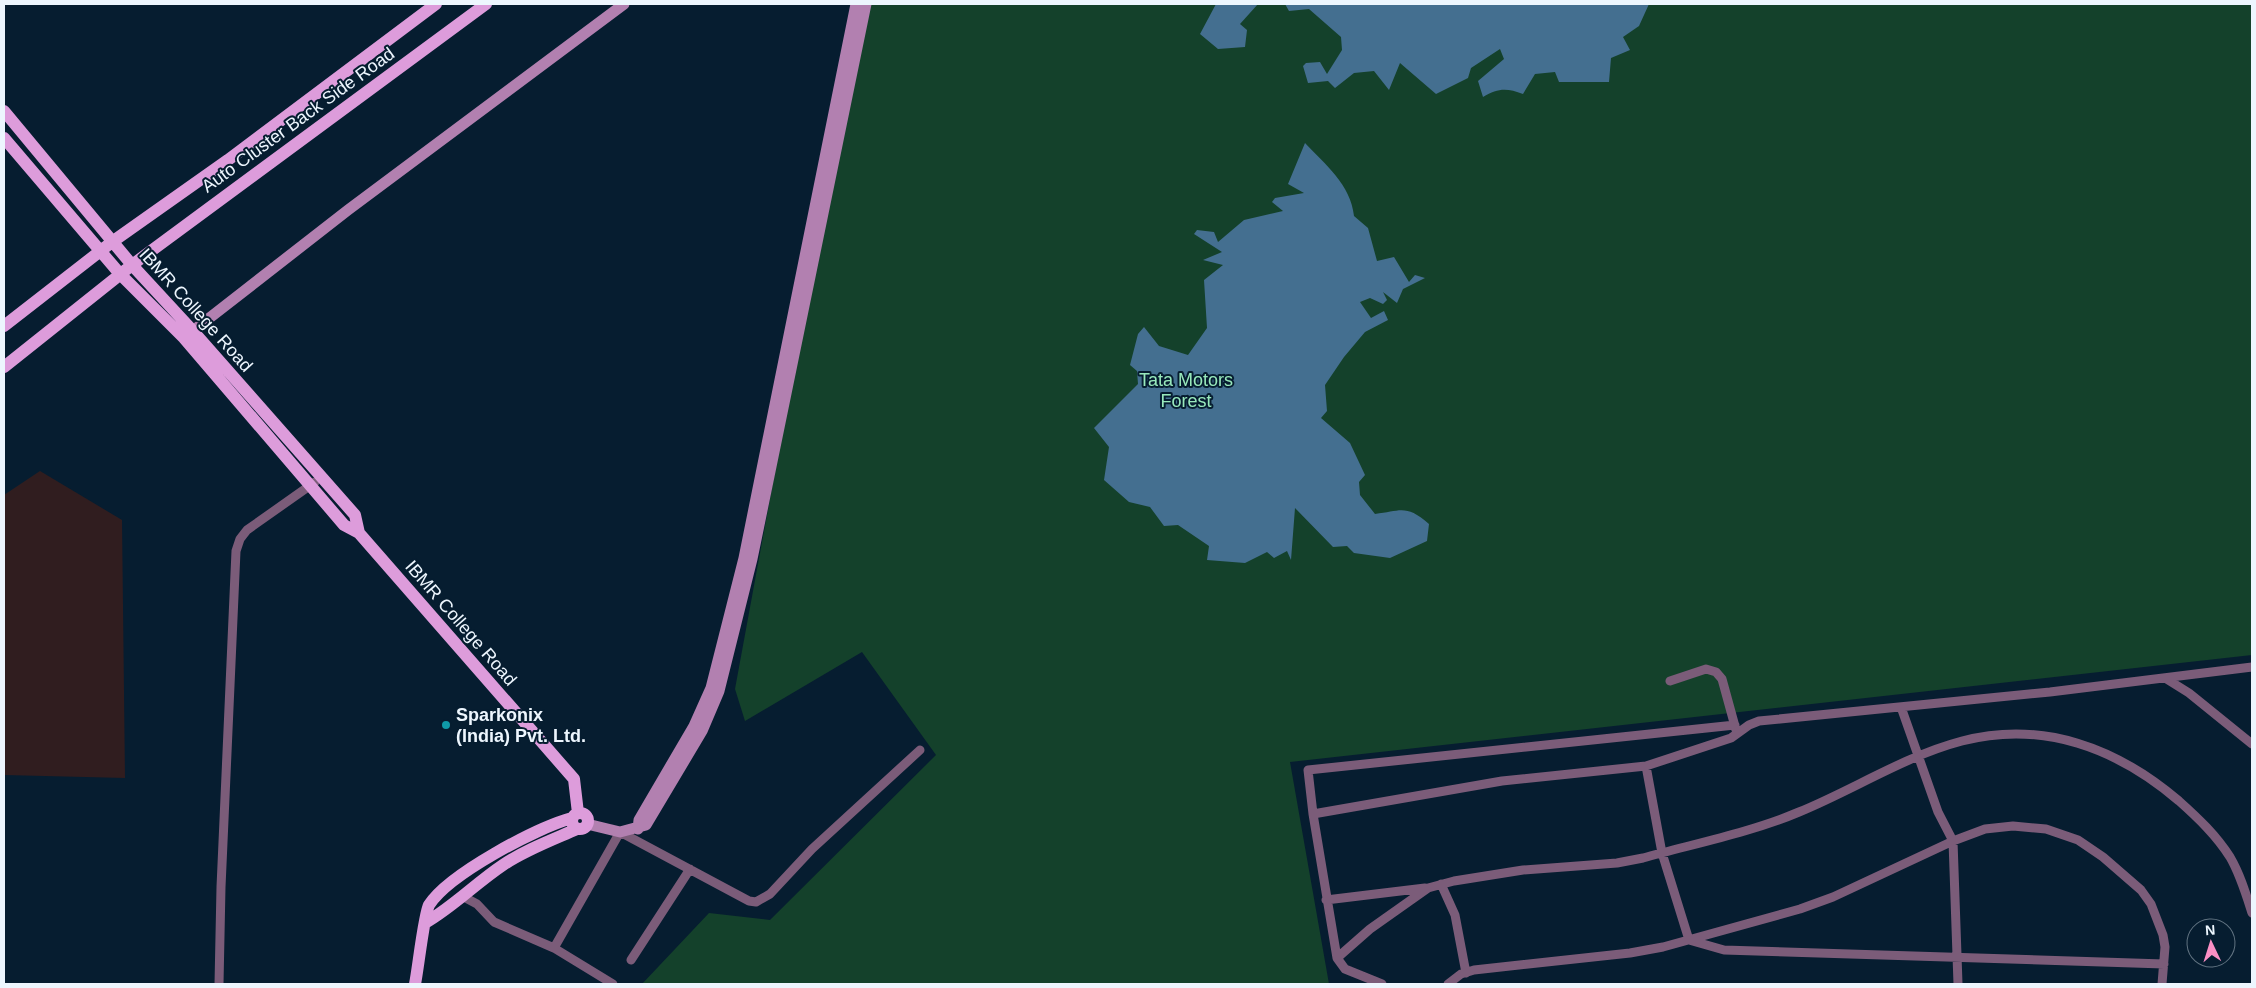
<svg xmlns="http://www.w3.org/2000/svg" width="2256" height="988" font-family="Arial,sans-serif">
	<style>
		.commercial { fill: #301d1f }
		.green { fill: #14412b }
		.water { fill: #446f90 }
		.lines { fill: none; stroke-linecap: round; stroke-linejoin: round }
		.street { stroke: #7b5c79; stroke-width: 9 }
		.secondary { stroke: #b280b0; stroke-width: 11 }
		.primary { stroke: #dd9cdb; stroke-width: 12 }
		.culture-dot { fill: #0f9aa8; stroke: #061d30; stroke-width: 2 }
		.labels { text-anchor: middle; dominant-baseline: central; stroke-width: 4; stroke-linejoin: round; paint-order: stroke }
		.street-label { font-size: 18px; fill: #edf6fe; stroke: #061d30 }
		.park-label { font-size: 18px; fill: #98e9bc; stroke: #061d30 }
		.poi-label { font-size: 18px; font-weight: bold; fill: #edf6fe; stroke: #061d30; text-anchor: start }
	</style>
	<rect width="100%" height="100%" fill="#061d30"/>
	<path class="commercial" d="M40,471L122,520L125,778L4,775V495Z"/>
	<path class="green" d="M861,4H2252V655L1290,762L1329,984H642L709,913L770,920L936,755L862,652L745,721L735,689Z"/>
	<path class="water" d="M1216,4H1258L1240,24L1247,30L1245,47L1218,49L1200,34Z
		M1285,4H1649L1639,26L1623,37L1630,50L1611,58L1609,82H1559L1555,72L1535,74L1523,94C1507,88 1498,88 1483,97L1478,81L1504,59L1500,49L1471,68L1468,78L1436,94L1400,63L1389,90L1374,71L1354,73L1335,88L1328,81L1308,83L1303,66L1306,63L1320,62L1327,74L1342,50L1341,37L1309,9L1289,11Z
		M1305,143C1325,164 1351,185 1354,216L1368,228L1377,261L1394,257L1409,282L1415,275L1425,278L1403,289L1397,303L1383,292L1387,300L1383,304L1370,298L1360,302L1371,318L1384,311L1388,320L1365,332L1344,357L1325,385L1327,411L1321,418L1350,443L1365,475L1359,482L1360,495L1375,514C1401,511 1406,504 1429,524L1427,541L1390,558L1354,553L1347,546L1333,547L1295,508L1291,560L1287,551L1274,558L1267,552L1245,563L1207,560L1209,546L1178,525L1164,526L1150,507L1129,502L1104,480L1109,447L1094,428L1138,384L1137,371L1130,365L1138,334L1144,327L1159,346L1188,355L1207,328L1204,280L1223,265L1203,260L1222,252L1194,234L1197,230L1214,232L1218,242L1244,220L1283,211L1272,202L1275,198L1304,193L1288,184Z"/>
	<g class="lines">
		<path class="street" d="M2165,678L2189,693L2252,744
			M1670,681L1706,669L1716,672L1722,679L1736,730
			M1901,707L1938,812L1953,841L1958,984
			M1646,766L1662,853L1689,940L1724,950L2164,964
			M1313,814L1502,781L1646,766L1731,738L1749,725L1759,721L2050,692L2252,667
			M1441,884L1455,915L1466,973
			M462,896L477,904L494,922L554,948L613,984
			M1326,900L1425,888
			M554,948L620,832L749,901L756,902L770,894L812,849L920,750
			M1337,958L1370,929L1428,888L1454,881L1523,870L1617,863L1643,858C1693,844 1752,832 1799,812C1853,790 1905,756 1962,741C2043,720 2117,748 2179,801C2198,818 2216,835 2230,857C2240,874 2246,894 2252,913
			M631,960L690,869
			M219,984L221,887L236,551L240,539L247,530L315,482
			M1382,984L1345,969L1337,958L1313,814L1308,770L1735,725
			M1448,984L1461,974L1474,970L1630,953L1663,947L1800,909L1833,897L1953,841L1985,829L2013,826L2046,829L2078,840L2103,857L2141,890L2151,904L2163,935L2165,947L2162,984"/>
		<path class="secondary" d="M185,337L348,210L624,4
			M587,824L620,832L646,825L702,731L719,691L752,559L866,4
			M638,829L639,820L694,726L711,688L744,558L856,4"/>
		<path class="primary" d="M4,111L132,265L192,330L355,515L359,533
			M4,138L120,274L184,338L344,525L359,533L574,779L578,813
			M4,326L112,242L228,160L436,4
			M4,367L132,265L486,4
			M572 821a8 8 0 1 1 16 0a8 8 0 1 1-16 0Z
			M425,923C453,907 476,883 503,865C525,850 552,840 577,829
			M415,984C418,970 424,914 429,905C449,874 536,828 572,818"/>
	</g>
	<circle class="culture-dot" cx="446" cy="725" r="5"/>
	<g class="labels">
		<g class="street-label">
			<text transform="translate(298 120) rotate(-36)">Auto Cluster Back Side Road</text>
			<text transform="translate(196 310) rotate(48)">IBMR College Road</text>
			<text transform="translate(461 623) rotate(49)">IBMR College Road</text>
		</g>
		<g class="park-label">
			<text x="1186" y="380">Tata Motors<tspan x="1186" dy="21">Forest</tspan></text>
		</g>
		<g class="poi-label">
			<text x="456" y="715">Sparkonix<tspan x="456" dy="21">(India) Pvt. Ltd.</tspan></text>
		</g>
	</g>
	<rect width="2256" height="988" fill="none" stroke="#edf6fe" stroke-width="10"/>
	<g transform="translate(2211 943) rotate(356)"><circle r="24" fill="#061d30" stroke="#627482"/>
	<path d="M0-4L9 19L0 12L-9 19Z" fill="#fb8fc4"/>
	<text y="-8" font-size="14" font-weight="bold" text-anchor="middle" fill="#edf6fe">N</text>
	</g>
</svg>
